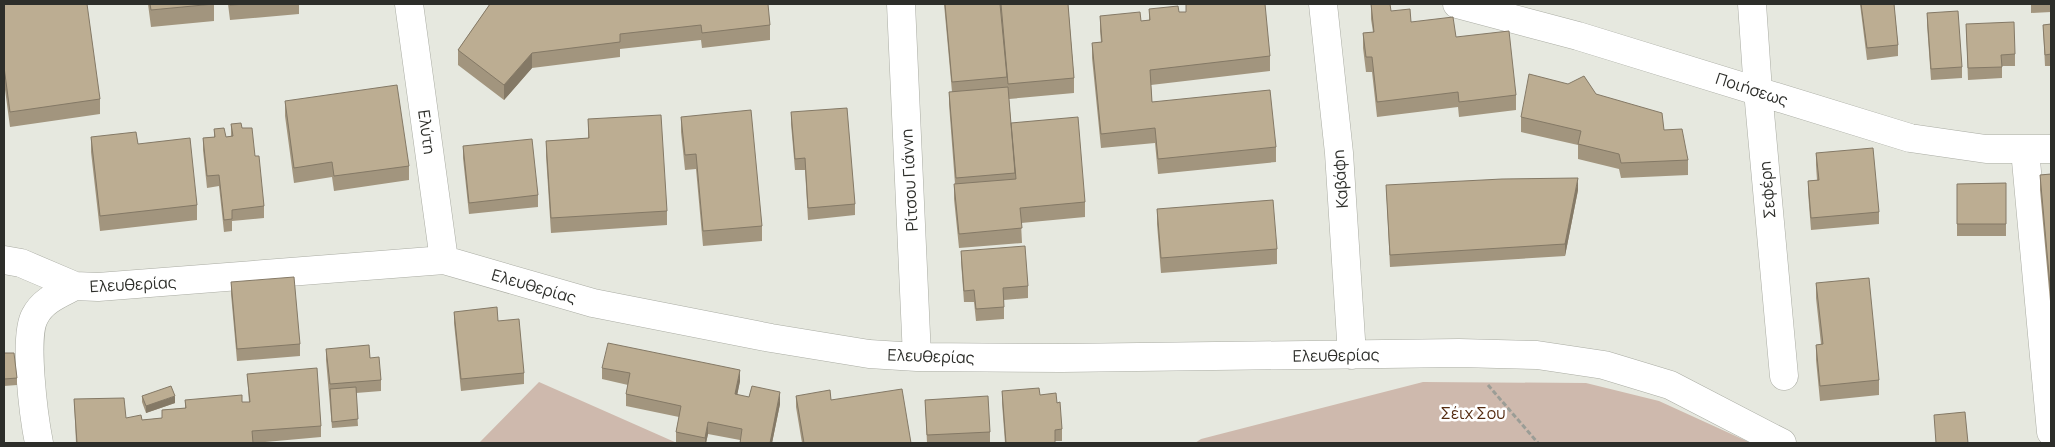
<svg xmlns="http://www.w3.org/2000/svg" width="2055" height="447" font-family="Manrope,sans-serif">
	<style>
		.green { fill: #ceb9ad }
		.lines { fill: none; stroke-linecap: round; stroke-linejoin: round }
		.minor-casing { stroke: #aaaca3; stroke-width: 29 }
		.path { stroke: #9b9d96; stroke-width: 3; stroke-dasharray: 5 2.5; stroke-linecap: butt }
		.minor { stroke: #fff; stroke-width: 28 }
		.wall { fill: #a2957e }
		.shaded-wall { fill: #847966 }
		.building { fill: #bcad92; stroke: #847966 }
		.labels { text-anchor: middle; dominant-baseline: central; stroke-width: 5; stroke-linejoin: round; paint-order: stroke }
		.street-label { font-size: 16px; fill: #2d2e2a; stroke: #fff }
		.park-label { font-size: 16px; fill: #552c11; stroke: #fff }
	</style>
	<rect width="100%" height="100%" fill="#e6e8df"/>
	<path class="green" d="M539,382L677,443H479Z
		M1423,382L1586,383L1659,401L1751,443H1195L1201,439Z"/>
	<g class="lines">
		<g class="minor-casing">
			<path id="minor" d="M409,4L444,260
				M901,4L917,357
				M1323,4L1339,153L1352,355
				M1457,4L1578,36L1910,138L1986,149H2051
				M1752,4L1758,91L1784,376
				M2025,150L2051,432
				M4,260L21,263L75,286L98,287L444,260L593,303L771,338L869,354L917,357L1062,358L1459,353L1537,355L1604,365L1670,385L1782,443
				M39,443C34,418 23,336 35,316C43,300 60,294 75,286"/>
		</g>
		<path class="path" d="M1488,385L1538,443"/>
		<use href="#minor" class="minor"/>
	</g>
	<path class="wall" d="M4,4L100,99V114L10,127L4,82Z
		M148,4H214V21L151,27Z
		M228,4H299V14L230,20Z
		M490,4L770,25V40L702,48L701,40L620,49V57L532,68L504,100L458,65V50Z
		M944,4H1068L1074,78V93L1009,99L1011,123L1085,202V217L1021,223L1022,243L959,248L954,199V184H955L949,104V92H952Z
		M1186,4L1270,56V71L1151,85L1152,102L1276,147V162L1158,174L1155,143L1101,148L1092,58V43L1101,42L1100,31V16L1141,21L1149,20V9L1179,12H1186Z
		M1371,4L1391,11L1411,22L1456,37L1516,95V110L1459,117L1458,107L1377,117L1372,72H1366L1363,48V33L1373,32L1371,19Z
		M1860,4H1894L1898,45V56L1867,60Z
		M2031,4H2051V12L2031,13Z
		M1927,13L1962,67V78L1931,80L1927,25Z
		M1966,24L2015,54V66H2002V78L1968,80Z
		M2051,24V66H2045L2043,25Z
		M1596,94L1664,130L1688,160V175L1621,178L1619,169L1578,159V145L1521,132V117Z
		M285,101L409,166V180L334,191L332,177L294,183L285,116Z
		M791,112L855,204V215L808,220L805,170H795L791,124Z
		M681,117L762,226V241L703,246L696,169L685,170L681,132Z
		M588,119L667,211V225L551,233L546,156V141L588,138Z
		M231,124L242,128L255,156L264,206V218L232,221V231L224,232L219,186L207,188L203,150V138L214,137V129L226,137L231,136Z
		M91,137L138,144L197,205V220L100,231L91,152Z
		M463,146L538,195V207L469,214L463,158Z
		M1816,153L1879,212V224L1811,230L1808,192V181L1817,180L1816,165Z
		M2051,174V312L2040,190V175Z
		M2006,183V236H1957V184Z
		M1386,185L1578,190L1565,256L1390,267Z
		M1157,209L1277,249V264L1161,273L1157,224Z
		M961,251L1028,286V298L1004,300V319L976,321L974,302H964L961,262Z
		M231,282L300,344V356L237,361L231,294Z
		M1816,283L1879,380V395L1820,401L1816,360V345L1821,344L1816,298Z
		M454,312L498,321L524,373V384L461,391L454,323Z
		M326,349L370,358L381,380V391L356,393L358,426L332,428L326,360Z
		M4,353L17,378V385L4,386Z
		M602,368L740,381L737,395L780,404L772,443H740V440L708,434L706,443H676V432L679,417L626,406V394L628,385L602,379Z
		M247,374L321,426V437L253,443H76L74,399L126,418L142,420L162,418V410L185,408V400L242,402H249Z
		M1002,391L1040,395L1057,403L1062,429V441H1055V443H1005L1002,403Z
		M142,396L175,403L146,413L142,402Z
		M796,396L831,400L911,443H802L796,407Z
		M925,400L990,432V443H927Z"/>
	<path class="shaded-wall" d="M532,53V68L504,100V85Z
		M1578,178V190L1565,256V244Z
		M740,370V381L735,406V394Z
		M780,392V404L772,443H770Z
		M175,396V403L146,413V406Z
		M708,422V434L706,443H705V438Z"/>
	<path class="building" d="M4,4H87L100,99L10,112L4,67Z
		M150,4H214L151,10Z
		M230,4H248L230,5Z
		M490,4H768L770,25L702,33L701,25L620,34V42L532,53L504,85L458,50Z
		M945,4H1000L1007,77L952,82Z
		M1001,4H1068L1074,78L1008,84Z
		M1186,4H1265L1270,56L1150,70L1152,102L1270,90L1276,147L1158,159L1155,128L1101,134L1092,43L1102,42L1100,16L1140,12L1141,21L1150,20L1149,9L1178,6L1179,12H1186Z
		M1371,4H1390L1391,11L1410,9L1411,22L1453,17L1456,37L1509,31L1516,95L1459,102L1458,92L1377,102L1372,57H1366L1363,33L1374,32Z
		M1861,4H1894L1898,45L1867,48Z
		M1958,11L1962,67L1931,69L1927,13Z
		M2014,22L2015,54L2001,55L2002,67L1968,68L1966,24Z
		M2051,24V54L2045,55L2043,25Z
		M1529,74L1568,84L1584,76L1596,94L1662,113L1664,130L1682,129L1688,160L1621,163L1619,154L1578,144L1581,131L1521,117Z
		M397,85L409,166L334,176L332,162L294,168L285,101Z
		M1008,87L1015,173L956,178L949,92Z
		M847,108L855,204L808,208L805,158L795,159L791,112Z
		M751,110L762,226L703,231L696,154L685,155L681,117Z
		M661,115L667,211L551,218L546,141L589,138L588,119Z
		M1078,117L1085,202L1020,208L1022,228L959,234L954,184L1016,179L1011,123Z
		M241,123L242,128H252L255,156H259L264,206L232,210V219L224,220L219,175L207,176L203,138L215,137L214,129L224,128L226,137L233,136L231,124Z
		M136,132L138,144L190,138L197,205L100,216L91,137Z
		M532,139L538,195L469,203L463,146Z
		M1873,148L1879,212L1811,218L1808,181L1819,180L1816,153Z
		M2051,174V297L2040,175Z
		M1578,178L1565,244L1390,255L1386,185L1502,179Z
		M2006,183V224H1957V184Z
		M1273,200L1277,249L1161,258L1157,209Z
		M1025,246L1028,286L1003,288L1004,307L976,309L974,290L964,291L961,251Z
		M294,277L300,344L237,349L231,282Z
		M1869,278L1879,380L1820,386L1816,345L1823,344L1816,283Z
		M497,307L498,321L519,319L524,373L461,379L454,312Z
		M608,343L740,370L735,394L749,397L752,386L780,392L770,443H740L742,429L708,422L705,438L676,432L681,406L626,394L630,373L602,368Z
		M369,345L370,358L379,357L381,380L330,384L326,349Z
		M4,353H14L17,378L4,379Z
		M317,368L321,426L252,431L253,443H77L74,399L124,398L126,418L141,415L142,420L162,418V410L186,408L185,400L242,395V402H250L247,374Z
		M171,386L175,396L146,406L142,396Z
		M356,387L358,419L332,422L330,389Z
		M1039,388L1040,395L1056,393L1057,403L1060,402L1062,429L1055,430V443H1006L1002,391Z
		M902,389L911,443H804L796,396L830,390L831,400Z
		M988,396L990,432L927,435L925,400Z
		M1965,412L1968,443H1936L1934,415Z"/>
	<g class="labels">
		<g class="street-label">
			<text transform="translate(1752 89) rotate(18)">Ποιήσεως</text>
			<text transform="translate(427 132) rotate(82)">Ελύτη</text>
			<text transform="translate(1340 179) rotate(-94)">Καβάφη</text>
			<text transform="translate(909 180) rotate(-93)">Ρίτσου Γιάννη</text>
			<text transform="translate(1767 190) rotate(-95)">Σεφέρη</text>
			<text transform="translate(133 284) rotate(-3)">Ελευθερίας</text>
			<text transform="translate(534 286) rotate(16)">Ελευθερίας</text>
			<text transform="translate(1336 355) rotate(-1)">Ελευθερίας</text>
			<text transform="translate(931 356) rotate(2)">Ελευθερίας</text>
		</g>
		<g class="park-label">
			<text x="1473" y="413">Σέιχ Σου</text>
		</g>
	</g>
	<rect width="2055" height="447" fill="none" stroke="#2d2e2a" stroke-width="10"/>
</svg>
